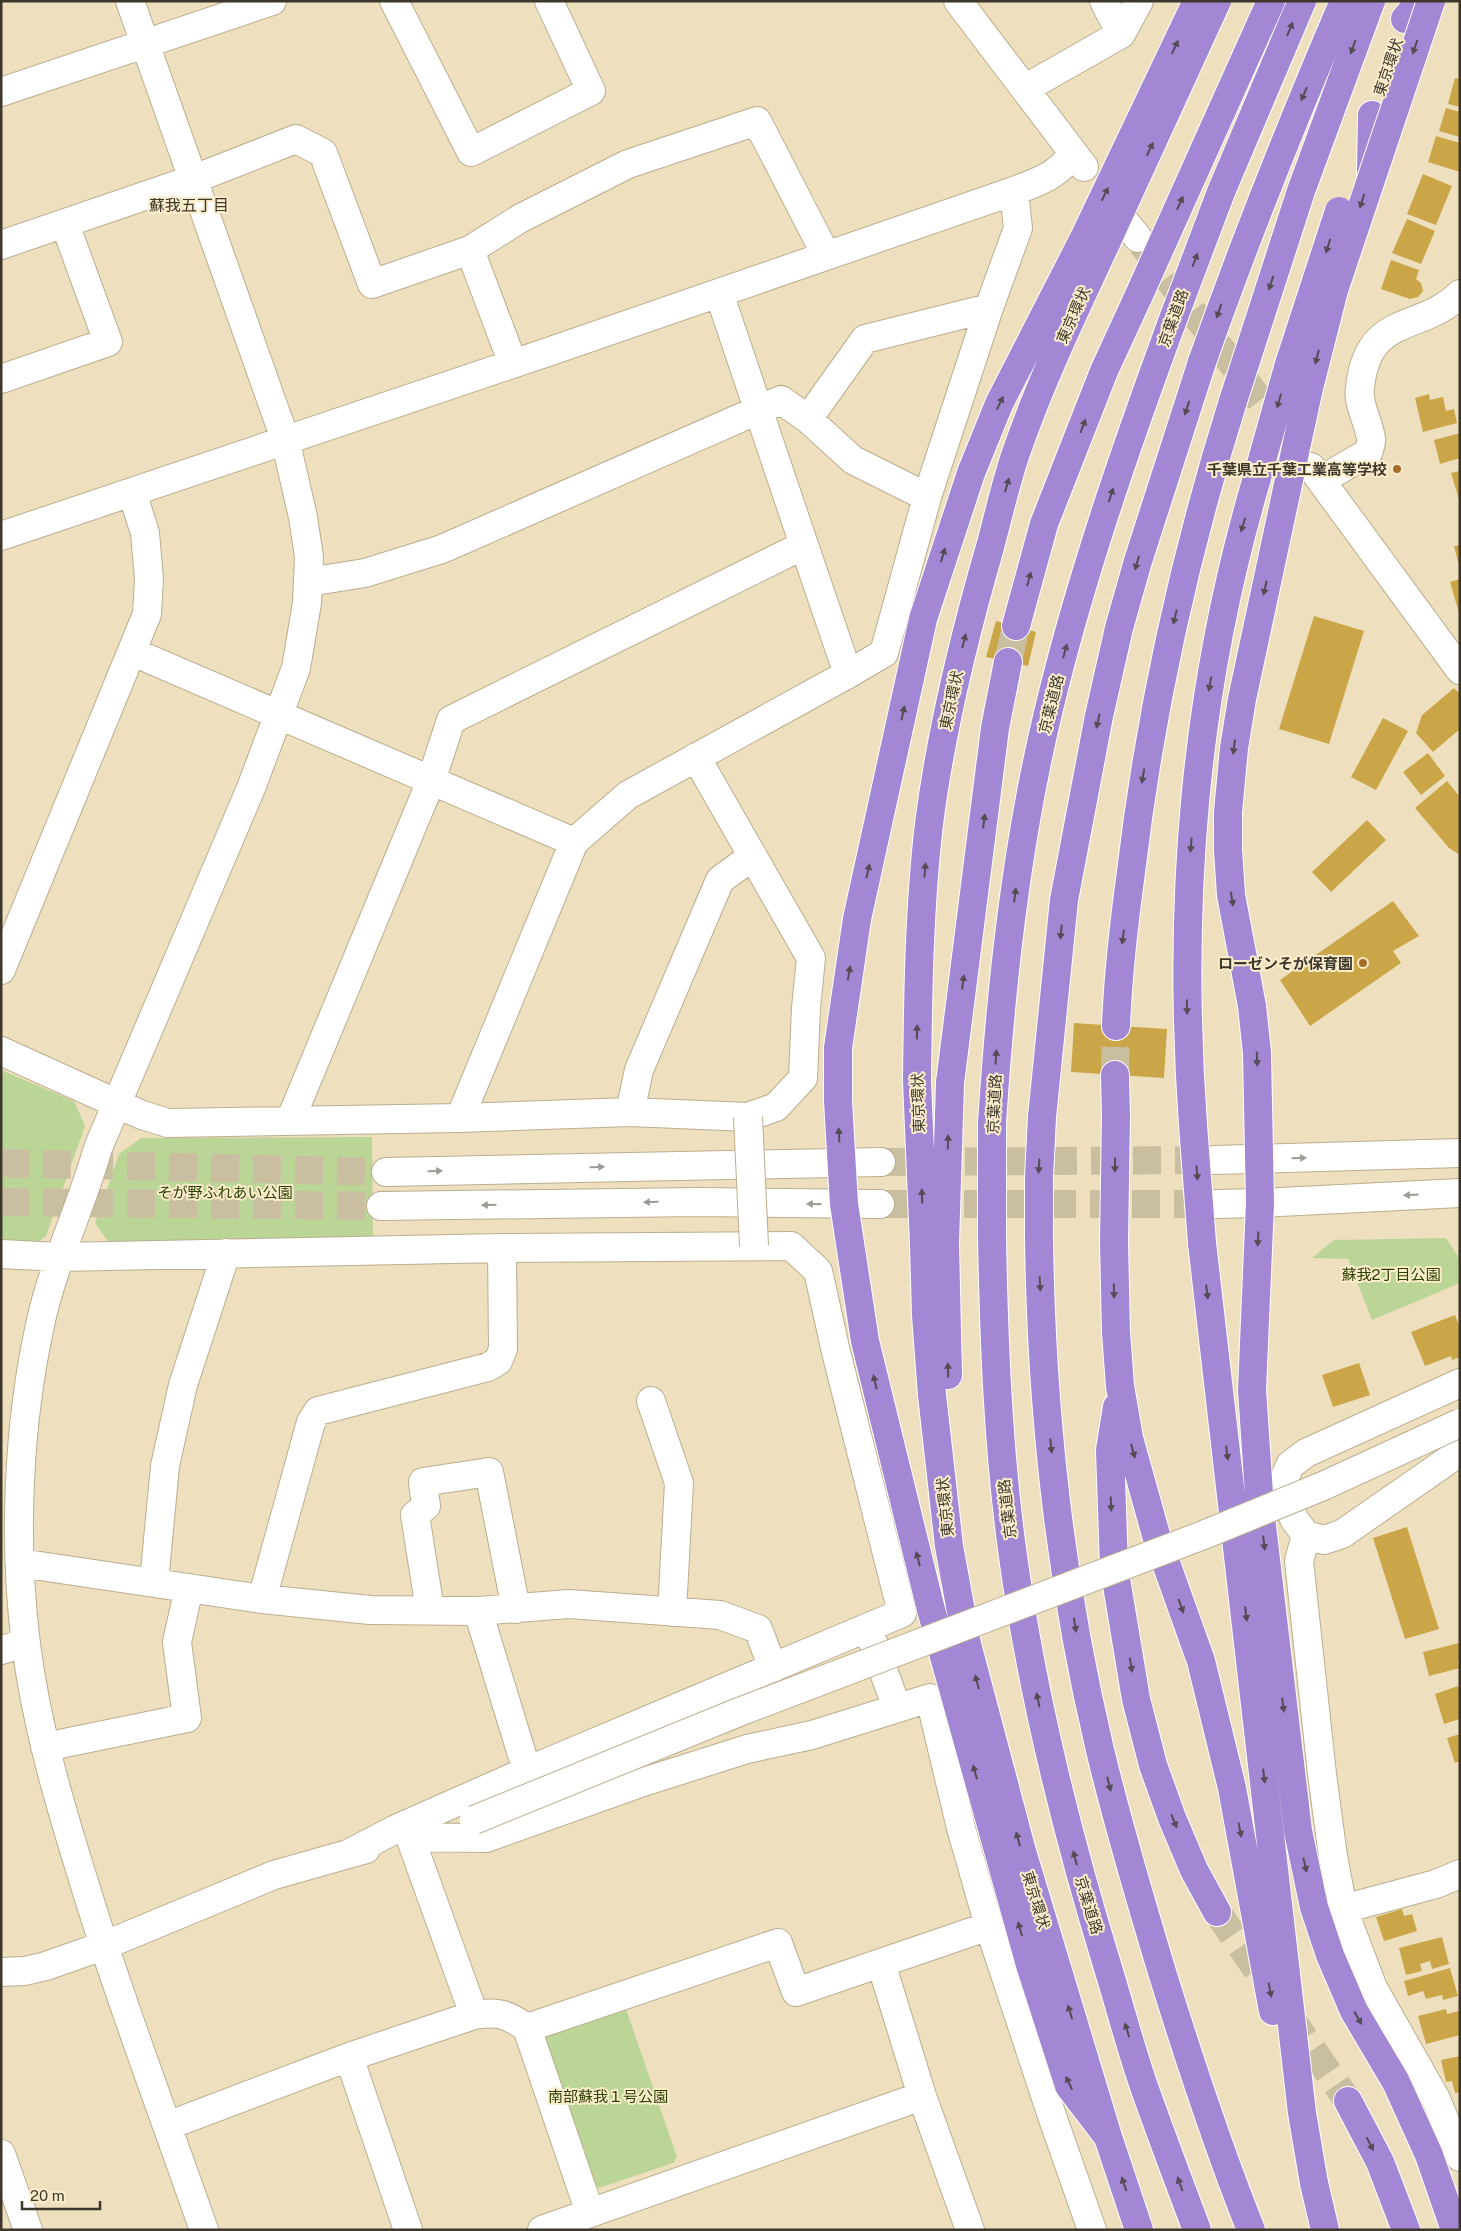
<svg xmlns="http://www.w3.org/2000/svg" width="1461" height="2231" font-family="'Public Sans','Noto Sans JP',sans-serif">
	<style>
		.green { fill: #bbd597 }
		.building { fill: #cba649 }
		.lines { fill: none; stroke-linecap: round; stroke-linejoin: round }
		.minor-tunnel { stroke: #cabea1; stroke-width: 28; stroke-dasharray: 28 14; stroke-linecap: butt }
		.highway-tunnel { stroke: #cabea1; stroke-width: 28; stroke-dasharray: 28 14; stroke-linecap: butt }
		.minor-casing { stroke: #bbad8e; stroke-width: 30 }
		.highway-casing { stroke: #fff; stroke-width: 30 }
		.minor { stroke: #fff; stroke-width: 28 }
		.highway { stroke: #a387d4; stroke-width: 28 }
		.minor-bridge-casing { stroke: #bbad8e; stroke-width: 30; stroke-linecap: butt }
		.highway-bridge-casing { stroke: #fff; stroke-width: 30; stroke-linecap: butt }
		.minor-bridge { stroke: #fff; stroke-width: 28 }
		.highway-bridge { stroke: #a387d4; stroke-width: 28 }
		.oneway { fill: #564b54 }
		.oneway2 { fill: #9e9b94 }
		.poi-dot { fill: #a56b2b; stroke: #fbedcc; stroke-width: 2 }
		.labels { text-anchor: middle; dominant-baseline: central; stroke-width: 4; stroke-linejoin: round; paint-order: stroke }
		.street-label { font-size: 15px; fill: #3c372a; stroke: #fbedcc }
		.poi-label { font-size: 15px; font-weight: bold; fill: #3c372a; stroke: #fbedcc; text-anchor: end }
		.park-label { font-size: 15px; fill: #2b3f00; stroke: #fbedcc }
		.neighbourhood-label { font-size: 16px; fill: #3c372a; stroke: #fbedcc }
	</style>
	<rect width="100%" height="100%" fill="#eee0bf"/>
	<path class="green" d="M1,1070L74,1101L85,1126L46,1236L29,1248L1,1247Z
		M372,1137L373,1244L113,1248L95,1223L119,1154L141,1138Z
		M1446,1238L1460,1260V1283L1372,1320L1348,1259L1312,1258L1334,1240Z
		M622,2006L626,2009L677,2157L673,2163L599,2188L589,2181L542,2041L546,2033Z"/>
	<path class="building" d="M1455,78L1460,79V107L1448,104Z
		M1446,108L1460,112V137L1439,131Z
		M1436,136L1460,143V172L1428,162Z
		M1423,174L1452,186L1436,225L1407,214Z
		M1407,219L1435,231L1421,264L1392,253Z
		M1391,260L1419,270L1416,279L1421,283L1423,291L1418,297L1410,299L1381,289Z
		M1429,394L1430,400L1443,397L1446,411L1454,409L1457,423L1423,432L1415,398Z
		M1460,433V458L1440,464L1434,440Z
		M1460,471V499H1459L1451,473Z
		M1460,545V566H1459L1454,546Z
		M1460,579V612L1459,613L1450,582Z
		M1314,616L1364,631L1329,744L1279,729Z
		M996,621L1036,632L1028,666L986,657Z
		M1454,688L1460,694V729L1433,752L1416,733L1422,715Z
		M1383,718L1408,731L1376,790L1351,777Z
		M1428,753L1445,776L1421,795L1403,772Z
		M1447,781L1460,797V855L1449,848L1415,808Z
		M1367,820L1386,840L1331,892L1312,872Z
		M1393,901L1419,936L1393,951L1401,963L1310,1026L1280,980Z
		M1074,1023L1167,1029L1164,1078L1071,1072Z
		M1455,1315L1460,1328V1357L1452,1360L1451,1356L1425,1366L1411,1332Z
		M1359,1363L1370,1395L1333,1407L1322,1375Z
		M1407,1527L1439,1629L1405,1639L1373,1538Z
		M1459,1643L1460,1661L1458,1662L1460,1668L1429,1676L1423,1652Z
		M1458,1686L1460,1692V1719L1444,1724L1435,1694Z
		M1460,1734V1761L1455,1763L1447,1738Z
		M1402,1909L1404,1916L1412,1914L1417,1931L1384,1941L1376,1917Z
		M1442,1937L1449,1964L1432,1969L1430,1961L1420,1964L1422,1971L1406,1975L1399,1948Z
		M1450,1968L1458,1996L1443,2000L1442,1995L1426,1999L1423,1991L1408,1996L1404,1981Z
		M1446,2009L1447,2014L1459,2011L1460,2035L1426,2044L1418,2016Z
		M1460,2056V2092L1455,2093L1452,2081L1446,2082L1441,2060Z"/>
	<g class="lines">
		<path class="minor-tunnel" d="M1142,244L1286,435
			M881,1162L1215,1160
			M1,1163L386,1172
			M1,1202L381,1206
			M880,1204H1216"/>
		<path class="highway-tunnel" d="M1008,662L1016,626
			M1115,1075L1116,1026
			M1217,1912L1348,2101"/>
		<g class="minor-casing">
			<path id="minor" d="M130,1L285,439L303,517L309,557L307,603L296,668L251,788L98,1148C81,1208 53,1264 40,1325C18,1426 13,1541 26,1644C36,1724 59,1802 83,1879C119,1997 163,2113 204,2230
				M394,1L471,152L591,91L549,1
				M958,1L1084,167
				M1104,1L1121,34
				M1026,88L1121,34L1139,1
				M1,92L272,1
				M1126,223L1138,238
				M1,245L194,179L296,139L323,153L372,284L470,250
				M513,364L470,250L521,218L628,164L757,121L826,255
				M1,379L108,342L65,224
				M808,419L865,339L989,308
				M1311,467L1460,670
				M1321,480L1368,453C1369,449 1372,443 1371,439C1369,421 1357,405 1360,387C1368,312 1421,333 1460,294
				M1,536L545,353L1014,191C1038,182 1059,175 1073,153
				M308,577L321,580L365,573L442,549L781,400L808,419L853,460L927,497
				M848,674L884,653L927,497L989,308L1018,228L1014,191
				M574,842L628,795L848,674L804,545
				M1,970L147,614L149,579L145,533L132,492
				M1,1051L142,1115L168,1123L460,1118L574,842L133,652
				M630,1112L639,1070L720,880L753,856
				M460,1118L630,1112L748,1117L776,1107L803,1078L806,1008L811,958L696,757
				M290,1121L431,781L451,720L804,545L719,293
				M1215,1160L1460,1153
				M386,1172L881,1162
				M1216,1204L1260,1203L1460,1193
				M381,1206L697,1202L880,1204
				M1,1254L59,1257L502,1248L791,1246L818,1271L836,1352L902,1613L527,1771L396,1829L348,1854
				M1460,1383L1306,1453L1290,1465L1283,1482L1294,1519L1306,1535L1324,1540L1342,1534L1460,1452
				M651,1401L679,1483L672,1612
				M1306,1535L1299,1561L1322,1774L1333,1856L1343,1909L1373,1988L1436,2099L1460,2157
				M20,1563L262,1599L370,1610L478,1611L569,1604L720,1615L758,1629L773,1668
				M154,1582L165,1466L183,1385L226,1253
				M262,1599L311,1422L318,1411L488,1367L498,1361L503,1349L502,1248
				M430,1610L415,1515L426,1506L423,1482L489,1472L516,1609
				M478,1611L527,1771
				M871,1637L897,1708
				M1,1650L26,1643
				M45,1747L187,1718L177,1642L189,1588
				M1343,1909L1436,1884L1460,1874
				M881,1963L922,2096L970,2230
				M1,1972L25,1971L46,1966L103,1946L274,1875L366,1849
				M474,2015L410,1837L486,1838L640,1783L747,1749L812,1735L930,1698L961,1828L989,1926
				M527,2028L590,2213
				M349,2057L408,2230
				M167,2126L349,2057L474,2015C498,2011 507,2014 527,2028L778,1943L796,1992L989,1926L1052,2116L1092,2230
				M1,2154L28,2230
				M542,2230L922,2096"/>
		</g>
		<g class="highway-casing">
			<path id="highway" d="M1405,19L1420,1
				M1371,171L1372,115
				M1084,238L999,404L971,473L923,619L857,919L838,1048V1101L844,1204L865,1341L930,1606L1030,1965L1069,2086L1108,2137
				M1287,489L1242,699L1234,748L1228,812V850L1231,895L1252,1006L1257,1053L1260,1203L1252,1390L1260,1509L1298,1831L1314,1907L1330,1955L1354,2011L1396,2082L1429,2155L1455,2230
				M1016,626L1044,524L1104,371L1139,295
				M1116,1026C1118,974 1124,923 1131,872C1150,712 1185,554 1233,401
				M1115,1075L1116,1116
				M917,1081C918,995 919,909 929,824C941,730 964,637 990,547C999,514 1006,481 1017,450C1042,378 1075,310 1107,241
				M950,1083L995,728L1008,662
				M1042,1117L1064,900L1099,716L1119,628L1138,561L1202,362
				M992,1123C1001,986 1016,846 1048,713C1080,579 1125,450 1172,322
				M1193,1125C1177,903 1194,691 1257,478
				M1039,1236C1041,1408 1060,1582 1100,1750C1118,1825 1140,1899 1162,1972C1189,2059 1217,2145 1251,2230
				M992,1238C994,1342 998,1446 1012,1549C1031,1691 1066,1831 1108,1968C1121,2010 1132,2054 1147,2095C1163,2140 1180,2185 1197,2230
				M1114,1242L1116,1332L1120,1386L1129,1438L1156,1535L1201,1661L1232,1788L1273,2011
				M1202,1243L1302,2113L1314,2183L1325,2230
				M945,1244L948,1375
				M924,1245L926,1315L932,1395L949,1546L967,1644L1021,1848L1108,2137L1139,2230
				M1117,1407L1110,1450L1114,1567L1136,1699L1153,1765L1172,1818L1194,1870L1217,1912
				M1348,2101L1380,2162L1406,2230"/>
		</g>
		<use href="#minor" class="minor"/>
		<use href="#highway" class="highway"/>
		<g class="minor-bridge-casing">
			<path id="minor-bridge" d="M748,1117L754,1246
				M474,1820L739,1712L1201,1536L1323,1486L1460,1423"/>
		</g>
		<g class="highway-bridge-casing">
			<path id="highway-bridge" d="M1084,238L1197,1
				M1107,241L1217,1
				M1139,295L1271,1
				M1172,322L1221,192L1302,1
				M1202,362C1245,240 1293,120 1344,1
				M1233,401L1301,191L1371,1
				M1257,478L1289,364L1339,211
				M1287,489L1309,388L1334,290L1431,1
				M917,1081L924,1245
				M1193,1125L1202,1243
				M1039,1236V1177L1042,1117
				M992,1238V1123
				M1114,1242L1116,1116
				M945,1244L950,1083"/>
		</g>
		<use href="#minor-bridge" class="minor-bridge"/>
		<use href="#highway-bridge" class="highway-bridge"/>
	</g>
	<defs><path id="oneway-solid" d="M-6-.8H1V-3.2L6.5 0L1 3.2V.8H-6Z" transform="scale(1.25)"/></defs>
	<g class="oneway">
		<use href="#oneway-solid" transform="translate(1290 29) rotate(-67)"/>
		<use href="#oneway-solid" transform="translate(1175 47) rotate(-65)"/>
		<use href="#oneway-solid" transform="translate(1353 47) rotate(110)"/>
		<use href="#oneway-solid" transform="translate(1415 47) rotate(109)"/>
		<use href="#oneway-solid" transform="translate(1304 94) rotate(113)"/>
		<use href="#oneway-solid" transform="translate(1150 149) rotate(-65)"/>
		<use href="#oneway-solid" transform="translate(1105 194) rotate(-64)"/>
		<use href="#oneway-solid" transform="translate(1362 201) rotate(108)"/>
		<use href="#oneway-solid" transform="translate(1180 203) rotate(-66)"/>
		<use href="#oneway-solid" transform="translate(1328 246) rotate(108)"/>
		<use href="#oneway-solid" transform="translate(1195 260) rotate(-69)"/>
		<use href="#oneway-solid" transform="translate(1271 283) rotate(108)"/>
		<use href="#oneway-solid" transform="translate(1219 311) rotate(109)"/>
		<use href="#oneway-solid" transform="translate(1317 357) rotate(104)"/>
		<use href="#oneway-solid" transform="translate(1279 401) rotate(106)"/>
		<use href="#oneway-solid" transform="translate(1000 403) rotate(-65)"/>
		<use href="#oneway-solid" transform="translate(1187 408) rotate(108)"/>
		<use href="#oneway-solid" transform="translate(1083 426) rotate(-69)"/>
		<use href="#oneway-solid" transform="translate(1007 485) rotate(-74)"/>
		<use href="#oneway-solid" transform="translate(1111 495) rotate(-72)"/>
		<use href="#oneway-solid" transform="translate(1243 525) rotate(107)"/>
		<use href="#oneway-solid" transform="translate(943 555) rotate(-73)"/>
		<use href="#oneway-solid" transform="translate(1137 563) rotate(106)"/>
		<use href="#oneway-solid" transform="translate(1029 579) rotate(-75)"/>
		<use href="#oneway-solid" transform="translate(1265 588) rotate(103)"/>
		<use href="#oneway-solid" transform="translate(1175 617) rotate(104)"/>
		<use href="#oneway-solid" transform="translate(964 641) rotate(-76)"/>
		<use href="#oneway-solid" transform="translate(1065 651) rotate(-75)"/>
		<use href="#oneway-solid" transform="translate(1210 684) rotate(100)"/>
		<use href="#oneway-solid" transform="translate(903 713) rotate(-78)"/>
		<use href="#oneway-solid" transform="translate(1098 721) rotate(102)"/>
		<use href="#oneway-solid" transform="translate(1234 747) rotate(98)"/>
		<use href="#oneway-solid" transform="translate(1143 776) rotate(100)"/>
		<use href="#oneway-solid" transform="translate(984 821) rotate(-83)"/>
		<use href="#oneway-solid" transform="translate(1191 845) rotate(95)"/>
		<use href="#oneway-solid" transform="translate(925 870) rotate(-85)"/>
		<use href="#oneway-solid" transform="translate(868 871) rotate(-77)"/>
		<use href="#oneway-solid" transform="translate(1015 895) rotate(-83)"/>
		<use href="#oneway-solid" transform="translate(1232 899) rotate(81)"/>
		<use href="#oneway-solid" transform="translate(1061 932) rotate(96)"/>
		<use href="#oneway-solid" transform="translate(1123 937) rotate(97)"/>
		<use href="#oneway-solid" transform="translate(849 973) rotate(-81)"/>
		<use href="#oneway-solid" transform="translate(963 982) rotate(-83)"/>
		<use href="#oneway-solid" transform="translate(1187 1007) rotate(89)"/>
		<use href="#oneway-solid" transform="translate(917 1032) rotate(-89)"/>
		<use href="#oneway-solid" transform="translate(996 1057) rotate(-86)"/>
		<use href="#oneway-solid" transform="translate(1257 1059) rotate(88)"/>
		<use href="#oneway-solid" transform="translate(839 1135) rotate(-93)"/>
		<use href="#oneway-solid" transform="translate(948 1142) rotate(-88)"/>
		<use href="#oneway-solid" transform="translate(1115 1165) rotate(91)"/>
		<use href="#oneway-solid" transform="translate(1039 1166) rotate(93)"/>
		<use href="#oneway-solid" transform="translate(1197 1173) rotate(86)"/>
		<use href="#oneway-solid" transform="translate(922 1196) rotate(-92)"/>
		<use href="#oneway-solid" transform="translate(1258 1239) rotate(93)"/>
		<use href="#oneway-solid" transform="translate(1040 1284) rotate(87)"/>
		<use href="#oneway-solid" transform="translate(1114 1291) rotate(89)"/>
		<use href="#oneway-solid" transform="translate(1207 1292) rotate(83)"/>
		<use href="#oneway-solid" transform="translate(948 1370) rotate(-92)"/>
		<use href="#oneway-solid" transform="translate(875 1382) rotate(-103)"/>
		<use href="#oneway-solid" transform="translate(1051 1446) rotate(84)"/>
		<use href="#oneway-solid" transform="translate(1133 1451) rotate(75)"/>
		<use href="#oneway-solid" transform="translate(1227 1453) rotate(83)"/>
		<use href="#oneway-solid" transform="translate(1111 1504) rotate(88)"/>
		<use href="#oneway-solid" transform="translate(1264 1543) rotate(83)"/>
		<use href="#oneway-solid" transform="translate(918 1559) rotate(-104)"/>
		<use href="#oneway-solid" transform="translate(1181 1606) rotate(70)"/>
		<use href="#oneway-solid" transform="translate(1246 1614) rotate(83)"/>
		<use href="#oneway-solid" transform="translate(1075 1625) rotate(81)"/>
		<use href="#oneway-solid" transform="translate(1131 1665) rotate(80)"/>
		<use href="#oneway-solid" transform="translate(977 1682) rotate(-105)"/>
		<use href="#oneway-solid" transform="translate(1038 1700) rotate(-102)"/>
		<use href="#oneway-solid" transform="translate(1283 1705) rotate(83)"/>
		<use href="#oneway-solid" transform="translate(975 1772) rotate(-105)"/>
		<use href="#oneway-solid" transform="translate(1264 1776) rotate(83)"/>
		<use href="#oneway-solid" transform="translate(1109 1784) rotate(76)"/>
		<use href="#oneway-solid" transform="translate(1174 1821) rotate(68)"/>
		<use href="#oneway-solid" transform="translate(1240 1830) rotate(79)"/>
		<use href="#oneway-solid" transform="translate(1018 1839) rotate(-105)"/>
		<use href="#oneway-solid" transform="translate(1075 1858) rotate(-104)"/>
		<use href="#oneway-solid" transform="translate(1305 1865) rotate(77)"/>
		<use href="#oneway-solid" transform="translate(1020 1929) rotate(-106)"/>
		<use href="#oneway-solid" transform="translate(1270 1990) rotate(80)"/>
		<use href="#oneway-solid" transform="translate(1070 2012) rotate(-107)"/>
		<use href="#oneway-solid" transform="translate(1358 2018) rotate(60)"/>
		<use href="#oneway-solid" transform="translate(1127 2030) rotate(-107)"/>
		<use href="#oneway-solid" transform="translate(1069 2083) rotate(-115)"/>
		<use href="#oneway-solid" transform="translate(1370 2144) rotate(63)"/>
		<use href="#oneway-solid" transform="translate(1124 2184) rotate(-109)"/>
		<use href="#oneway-solid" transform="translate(1180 2184) rotate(-110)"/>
	</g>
	<g class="oneway2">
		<use href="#oneway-solid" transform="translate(1299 1158) rotate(-2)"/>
		<use href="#oneway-solid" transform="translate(597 1167) rotate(-1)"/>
		<use href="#oneway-solid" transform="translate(435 1171) rotate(-1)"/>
		<use href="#oneway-solid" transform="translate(1411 1195) rotate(177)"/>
		<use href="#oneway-solid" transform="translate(651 1202) rotate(179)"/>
		<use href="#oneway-solid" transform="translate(814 1204) rotate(-179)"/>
		<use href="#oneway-solid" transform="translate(489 1205) rotate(179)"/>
	</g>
	<g class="poi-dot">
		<circle cx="1397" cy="469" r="5"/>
		<circle cx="1363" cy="963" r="5"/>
	</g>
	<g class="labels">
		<g class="street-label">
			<text transform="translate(1388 67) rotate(-71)">東京環状</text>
			<text transform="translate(1073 315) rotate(-66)">東京環状</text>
			<text transform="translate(1173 318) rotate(-70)">京葉道路</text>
			<text transform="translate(951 700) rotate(-78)">東京環状</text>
			<text transform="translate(1051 704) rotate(-76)">京葉道路</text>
			<text transform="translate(918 1103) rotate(-92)">東京環状</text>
			<text transform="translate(994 1104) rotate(-87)">京葉道路</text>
			<text transform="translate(945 1507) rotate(-96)">東京環状</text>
			<text transform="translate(1007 1509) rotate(-97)">京葉道路</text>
			<text transform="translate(1036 1900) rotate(73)">東京環状</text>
			<text transform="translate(1089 1905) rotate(73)">京葉道路</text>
		</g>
		<g class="poi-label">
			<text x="1387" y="469">千葉県立千葉工業高等学校</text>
			<text x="1353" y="963">ローゼンそが保育園</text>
		</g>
		<g class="park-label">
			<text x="225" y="1192">そが野ふれあい公園</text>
			<text x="1391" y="1274">蘇我2丁目公園</text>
			<text x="608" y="2096">南部蘇我１号公園</text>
		</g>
		<g class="neighbourhood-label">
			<text x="189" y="205">蘇我五丁目</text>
		</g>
	</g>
	<rect width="1461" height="2231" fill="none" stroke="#3c372a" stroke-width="5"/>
	<path d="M22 2201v8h78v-8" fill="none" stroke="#3c372a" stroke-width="2.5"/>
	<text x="30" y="2201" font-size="15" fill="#3c372a" stroke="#fbedcc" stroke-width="4" paint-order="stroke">20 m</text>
</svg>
